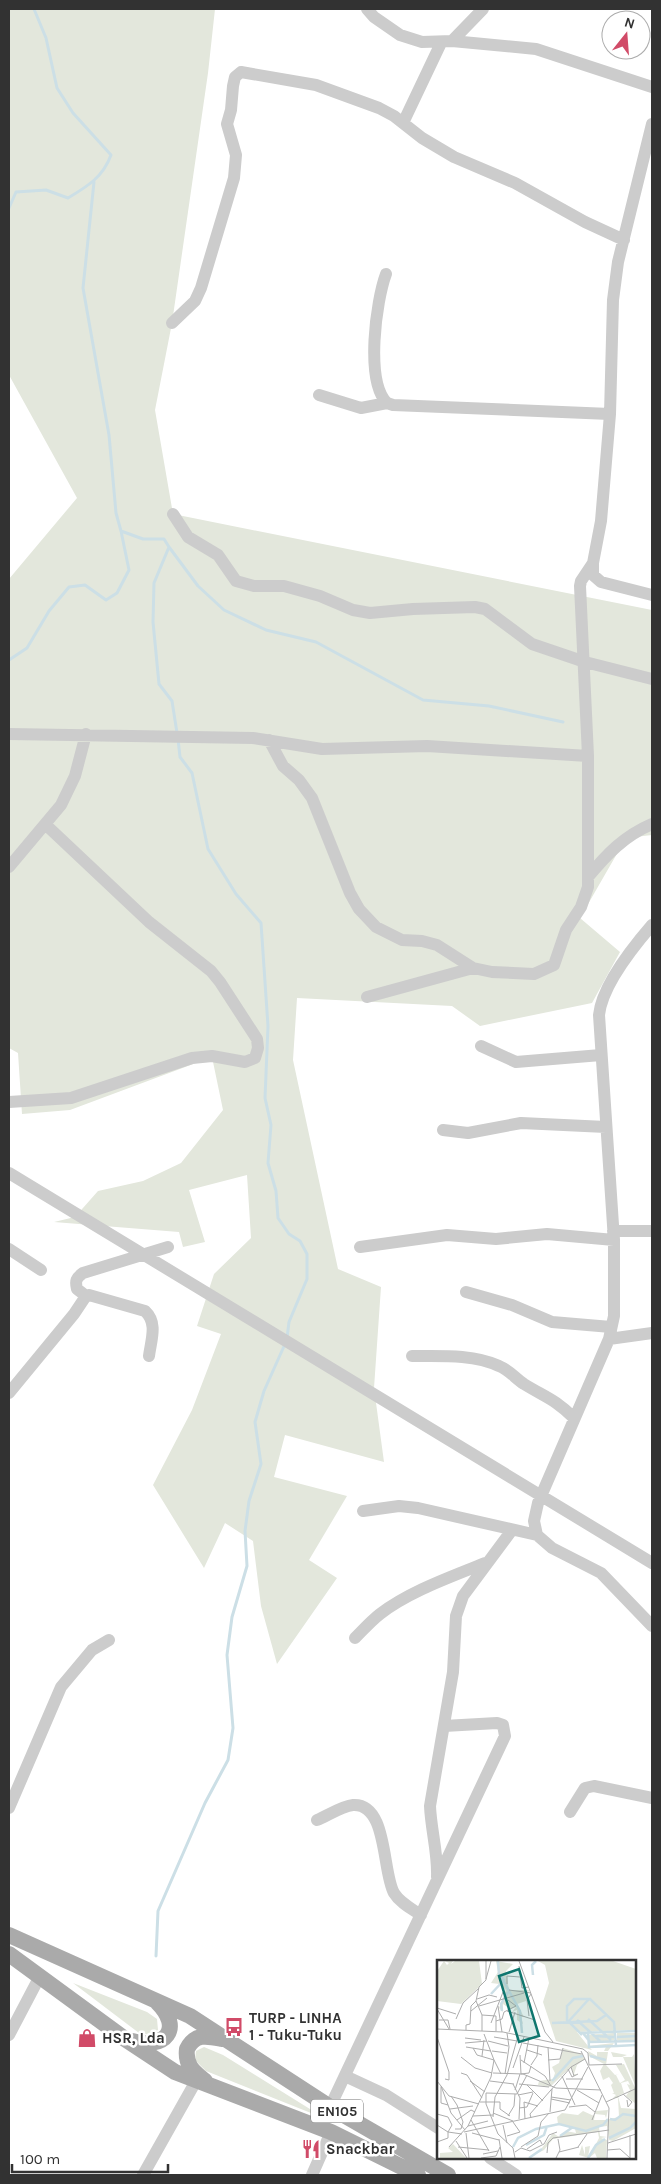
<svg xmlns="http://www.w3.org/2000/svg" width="661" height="2184" font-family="Karla,sans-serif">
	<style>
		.green { fill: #e3e7dc }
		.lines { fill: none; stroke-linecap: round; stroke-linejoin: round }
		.stream { stroke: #ccdfe6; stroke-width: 3 }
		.minor { stroke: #ccc; stroke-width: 12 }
		.major { stroke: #aaa; stroke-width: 16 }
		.labels { text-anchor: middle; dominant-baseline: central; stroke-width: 5; stroke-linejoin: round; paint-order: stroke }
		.shield { fill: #fff; stroke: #707070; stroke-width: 1 }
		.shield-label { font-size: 14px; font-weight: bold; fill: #323232 }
		.poi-label { font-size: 15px; font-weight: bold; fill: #323232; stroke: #fff; text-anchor: start }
		.inset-river { fill: none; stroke: #ccdfe6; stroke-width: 2.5 }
		.inset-road { fill: none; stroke: #adadad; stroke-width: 1 }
		.view { fill: #0f766e; fill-opacity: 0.15; stroke: #0f766e; stroke-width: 2.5 }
		.inset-edge { fill: none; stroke: #323232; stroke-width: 2.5 }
	</style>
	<rect width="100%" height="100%" fill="#fff"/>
	<path class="green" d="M9,9H215L208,73L172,323L155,410L173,514L652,610V835L626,838L580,918L620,952L592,1003L480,1026L452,1006L297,998L293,1060L338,1269L381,1287L374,1388L384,1462L285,1435L274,1477L347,1496L309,1560L337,1578L277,1664L261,1606L253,1541L225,1523L204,1568L153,1485L192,1410L221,1334L197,1326L214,1274L251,1238L247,1175L189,1190L205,1242L183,1247L179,1232L54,1222L75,1217L98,1191L143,1181L181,1163L223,1110L212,1057L70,1110L22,1114L18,1053L9,1048V579L77,498L9,375Z
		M73,1983L147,2012L157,2019L158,2030L150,2035L139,2033Z
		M204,2047L223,2055L326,2119L206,2071L195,2060L196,2051Z"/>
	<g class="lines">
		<path class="stream" d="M94,182L83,288L109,435L116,513L121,531L143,539H164L169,547L154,583L153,622L159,684L172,701L177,733
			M9,208L16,192L46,190L68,198C88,186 103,177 111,155L73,113L57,88L46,38L34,9
			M169,547L198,586L224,610L266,630L316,642L423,700L489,706L563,722
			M9,660L27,648L49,611L69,587L85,585L106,600L117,593L129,570L121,531
			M178,739L180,757L192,773L208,849L236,894L261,923L268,1026L265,1098L271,1125L268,1163L276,1191L278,1218L289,1234L300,1241L307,1254V1279L289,1322L287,1338
			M156,1956L158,1911L205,1803L228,1760L233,1728L227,1655L232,1617L247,1566L245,1531L249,1501L261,1464L255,1422L264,1391L285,1344"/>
		<path class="minor" d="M367,9L374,17L400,35L422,42L452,41L536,49L652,87
			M452,41L483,9
			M403,123L441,43
			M652,124L618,262L613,300L610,414L601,521L593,563V575L601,582L652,595
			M386,274C376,301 365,381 387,403
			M172,323L195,301L201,288L234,178L236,155L227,124L231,110L233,86L235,77L241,72L316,85L379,108L394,116L422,138L454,157L515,183L585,222L624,240
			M319,395L361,408L387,403L393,405L610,414
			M173,514L188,537L218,555L236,581L254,586H284L320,596L353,610L370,613L413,609L475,607L485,609L532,644L585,662L652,679
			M9,734L253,738L322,749L427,746L588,756
			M269,740L283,766L299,780L312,798L350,893L359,909L376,927L402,940L422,941L437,945L473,968L492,972L534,974L554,965L566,930L581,907L588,887V756L580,586L581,581L593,563
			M9,867L61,805L75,776L86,734
			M588,877C607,854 624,836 652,824
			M367,997L473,968
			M481,1046L516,1062L601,1055
			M9,1102L71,1098L192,1058L212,1056L245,1062L255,1058L258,1048L257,1039L220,982L211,971L149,922L45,824
			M443,1130L468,1133L521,1123L606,1127
			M9,1173L652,1563
			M613,1231H652
			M360,1247L447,1235L496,1239L547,1234L614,1240
			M9,1249L41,1270
			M466,1292L512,1305L552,1322L611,1327
			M609,1339L652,1333
			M149,1356C151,1340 158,1323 145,1311L89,1295L86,1296L77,1289C75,1281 76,1278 83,1273L168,1247
			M412,1356C440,1356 474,1354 499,1366C509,1370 515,1378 524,1384C545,1397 555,1399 574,1418
			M9,1393L74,1314L86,1296
			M363,1511L399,1506L418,1508L537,1535L552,1548L601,1573L652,1626
			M537,1535L534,1521L538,1503L609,1339L614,1316V1240L599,1015C602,986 633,947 652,925
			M355,1638C363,1630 371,1621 380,1614C410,1591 451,1577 485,1563
			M9,1808L61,1687L92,1650L109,1640
			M570,1812L585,1788L594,1786L652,1798
			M317,1820C327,1816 342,1806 353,1805C388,1803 382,1872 394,1893C400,1903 412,1909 421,1915
			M437,1877C438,1853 431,1830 430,1806L453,1672L456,1616L463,1596L512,1530
			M9,2035L40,1976
			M345,2076L386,2095L438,2128
			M330,2107L505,1736L503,1725L497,1723L444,1726
			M490,2158L516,2175
			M143,2175L196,2081
			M312,2175L331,2132"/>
		<path class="major" d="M9,1935L190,2016L330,2107L448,2175
			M9,1954L125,2039L175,2072L331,2132L418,2175
			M132,2041C165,2050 184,2029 157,2002
			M205,2081C193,2071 185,2065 187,2049C195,2033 207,2036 222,2039"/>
	</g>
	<defs>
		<g id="bus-bare" transform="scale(1.5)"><path d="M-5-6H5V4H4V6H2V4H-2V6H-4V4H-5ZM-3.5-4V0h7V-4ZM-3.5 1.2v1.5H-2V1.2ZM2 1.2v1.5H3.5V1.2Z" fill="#d14b68" stroke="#fff" stroke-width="2.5" paint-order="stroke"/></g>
		<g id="shop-bare" transform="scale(1.5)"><path d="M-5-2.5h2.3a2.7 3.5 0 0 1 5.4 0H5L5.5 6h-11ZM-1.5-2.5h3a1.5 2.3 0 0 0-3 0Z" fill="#d14b68" stroke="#fff" stroke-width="2.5" paint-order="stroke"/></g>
		<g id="restaurant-bare" transform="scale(1.5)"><path d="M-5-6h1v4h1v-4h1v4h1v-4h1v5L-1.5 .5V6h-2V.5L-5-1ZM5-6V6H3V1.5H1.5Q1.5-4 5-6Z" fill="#d14b68" stroke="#fff" stroke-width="2.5" paint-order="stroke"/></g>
	</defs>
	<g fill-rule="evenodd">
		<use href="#bus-bare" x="234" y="2027"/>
		<use href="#shop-bare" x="87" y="2038"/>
		<use href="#restaurant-bare" x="311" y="2149"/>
	</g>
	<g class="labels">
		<rect class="shield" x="311" y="2099.5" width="52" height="23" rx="4"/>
		<g class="shield-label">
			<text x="337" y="2111">EN105</text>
		</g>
		<g class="poi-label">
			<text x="249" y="2018">TURP - LINHA<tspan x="249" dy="17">1 - Tuku-Tuku</tspan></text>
			<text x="102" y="2038">HSR, Lda</text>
			<text x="326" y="2149">Snackbar</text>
		</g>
	</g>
	<g transform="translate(437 1960)">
		<rect width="199" height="199" fill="#fff"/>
		<path d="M7,1L10,5L12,3L8,1H16L14,4L18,1H42L45,24L24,44L0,41V11ZM59,1L76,4L69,11L72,30H92L89,41L80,44L87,57H84L86,64L80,60V50L75,52L79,47L73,49L66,44V52L62,48L69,30L62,24L54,23L61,12ZM101,1H176L199,9V70L140,72L151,86L177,83L171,91H167L169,87L151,86L155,90L119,81L106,42L112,23L108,5ZM177,73V80L173,81H153L146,75ZM199,73V80H180V73ZM126,88L144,94L148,99L140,105L137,114H140L137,116L134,107L113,127L101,125L102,121L116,119L118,113L115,107L122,103ZM151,91L160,96V92H171L169,105L178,115L182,114L179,115L183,123L188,120L179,105L187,104L199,130V144L189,136L193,130L190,124L185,125L190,124L193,125L191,121L184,123L187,133L181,136L184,148L199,149V168L176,181L172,180L170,166L162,167L163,176L170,177L164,178L170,180L169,198H160L158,193L152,198L142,195L145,185L148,195V187L153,186L151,197L154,194L162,178L161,172L116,179L107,190L91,198L102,192L116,173L122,177L129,171L139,173L138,169L121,164L120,157L125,153L141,155L146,151L157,156L159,151L171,150L169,158L168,155L158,154L157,160H168L182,157L181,138H176L179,135L175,133H177L174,125L176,123L172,117L166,120L163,111L167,104L152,96ZM174,92L190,95L185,97H195L197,94L199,127L186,97H176ZM16,184L29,198H3V193L16,192L11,188Z" fill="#e3e7dc"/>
		<path class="inset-river" d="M96,15L95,5L99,1M66,20L83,51L85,73M54,34L67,20L62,14L61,1M65,51L64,44L71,32M151,59L174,80M140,60L163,81M131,62L152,39M115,63L160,61L169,55M143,73L199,71M146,73L153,82L199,81M145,75L130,60V46L137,39H153L177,62L179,86L152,87L151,73M157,76L177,77M180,77L199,76M180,86L199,85M153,96L169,100M115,121L136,98L146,96M173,159L178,160L186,154L199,156M123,176L136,167M172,178L193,168L199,162M89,185L107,175L110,166M76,187L81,178L99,169L122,164L149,171L166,165L171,159M92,198L105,189M151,198L159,185L168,179"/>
		<path class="inset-road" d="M82,1L108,72L116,82M82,6L85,28L92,27M49,19L54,1M70,24V16L83,17M72,30L94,33M40,39L52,35L60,37M42,46L87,33M61,46L65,72M0,48L19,54M0,49L12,69M34,51L50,38M70,51L98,60M45,55L59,56V71M92,56L90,40L94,34M19,59L26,43L42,28M2,60H11L13,69M59,61L65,59L67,52L79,46L71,40M54,63L66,32M0,69L66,72L146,89L151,93L152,105M29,70V65L33,64L34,46L39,41M45,71V55L39,41L42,27L49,20V1M72,72L78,52M0,77L12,112V120L8,119M57,77L80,81M28,78L44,80M51,81L71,86M28,83L50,81M86,83L145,94M29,87L54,91M111,87L113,121M36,88L40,95L57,100M90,90L105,95M55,91L70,93M144,91L172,148L170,198M83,95L84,114L92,113L94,106M45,96L47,80M24,97L38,108L55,113M57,100L64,114M84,100L108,116L114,126M111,100L123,99L126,88M87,103L92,78M94,105L100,96L101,85M152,105L185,104M76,108L87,77M131,109L135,117L141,114M24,113L30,115L45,138M56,113L86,114L119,128L164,130M68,114L72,87L70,73M125,116L138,145M137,116L134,107L148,99M129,119H146M0,121L12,136L42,144M33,121L48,132M53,121L77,124M76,124L83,138L82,159M82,124L112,127M90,125L106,141M4,126L14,153L28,170M4,127V143L11,145M78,130L83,114M140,130L162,143M49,133V144L61,174L76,188L78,198M49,133L80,134M80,134L90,115M186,134L195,142L191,147L190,140M81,135L96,132M14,136L20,145L26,162L24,169H18M114,137L134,140M114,139L133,143M43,142H63M63,142V149L73,156M169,142L198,129M132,147L149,145L158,152M82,148L90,147L96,133M13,149L36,146M113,152L115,129M56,153L76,161M0,154L11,157L15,165L11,172L0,165M36,156L56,155M71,156L77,146L78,134M56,157L58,137L70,115L81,76M94,158L93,154L134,107M88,159L87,142L101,146M20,160L34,150L38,152M34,160L52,191M155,160L165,135M66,165L70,183M31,166L51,161M27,172L128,150L151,107M29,173L32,198M35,173L62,180M70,176L83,172L76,162M62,179L65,198M19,181L30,198M0,182L11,178V172L25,174M171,183L199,174M12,187L31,166L54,117L57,100L47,74M21,187L52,190M84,187L101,176L104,162L112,153M141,187L150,174M90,189L103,180L105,184M170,190L183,189L193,198M78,192L84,188L93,191L107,184L112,175L120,172M122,192L142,187M110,193L111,183L116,178L172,170M46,194L61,191M44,198L59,196L63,187M119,198L123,190L121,179M193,198V175"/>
		<path class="view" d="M82,9L102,76L82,82L62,16Z"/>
		<rect width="199" height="199" class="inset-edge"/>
	</g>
	<rect width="661" height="2184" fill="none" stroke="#323232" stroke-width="20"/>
	<g transform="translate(626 35) rotate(17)"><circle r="24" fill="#ffffff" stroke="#adadad"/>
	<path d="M0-4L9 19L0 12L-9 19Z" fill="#d14b68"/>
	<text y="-8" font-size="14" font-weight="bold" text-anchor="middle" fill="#323232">N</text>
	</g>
	<path d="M12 2164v8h156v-8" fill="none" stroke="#323232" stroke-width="2.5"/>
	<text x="20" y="2164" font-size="15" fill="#323232" stroke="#ffffff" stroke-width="4" paint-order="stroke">100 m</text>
</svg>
